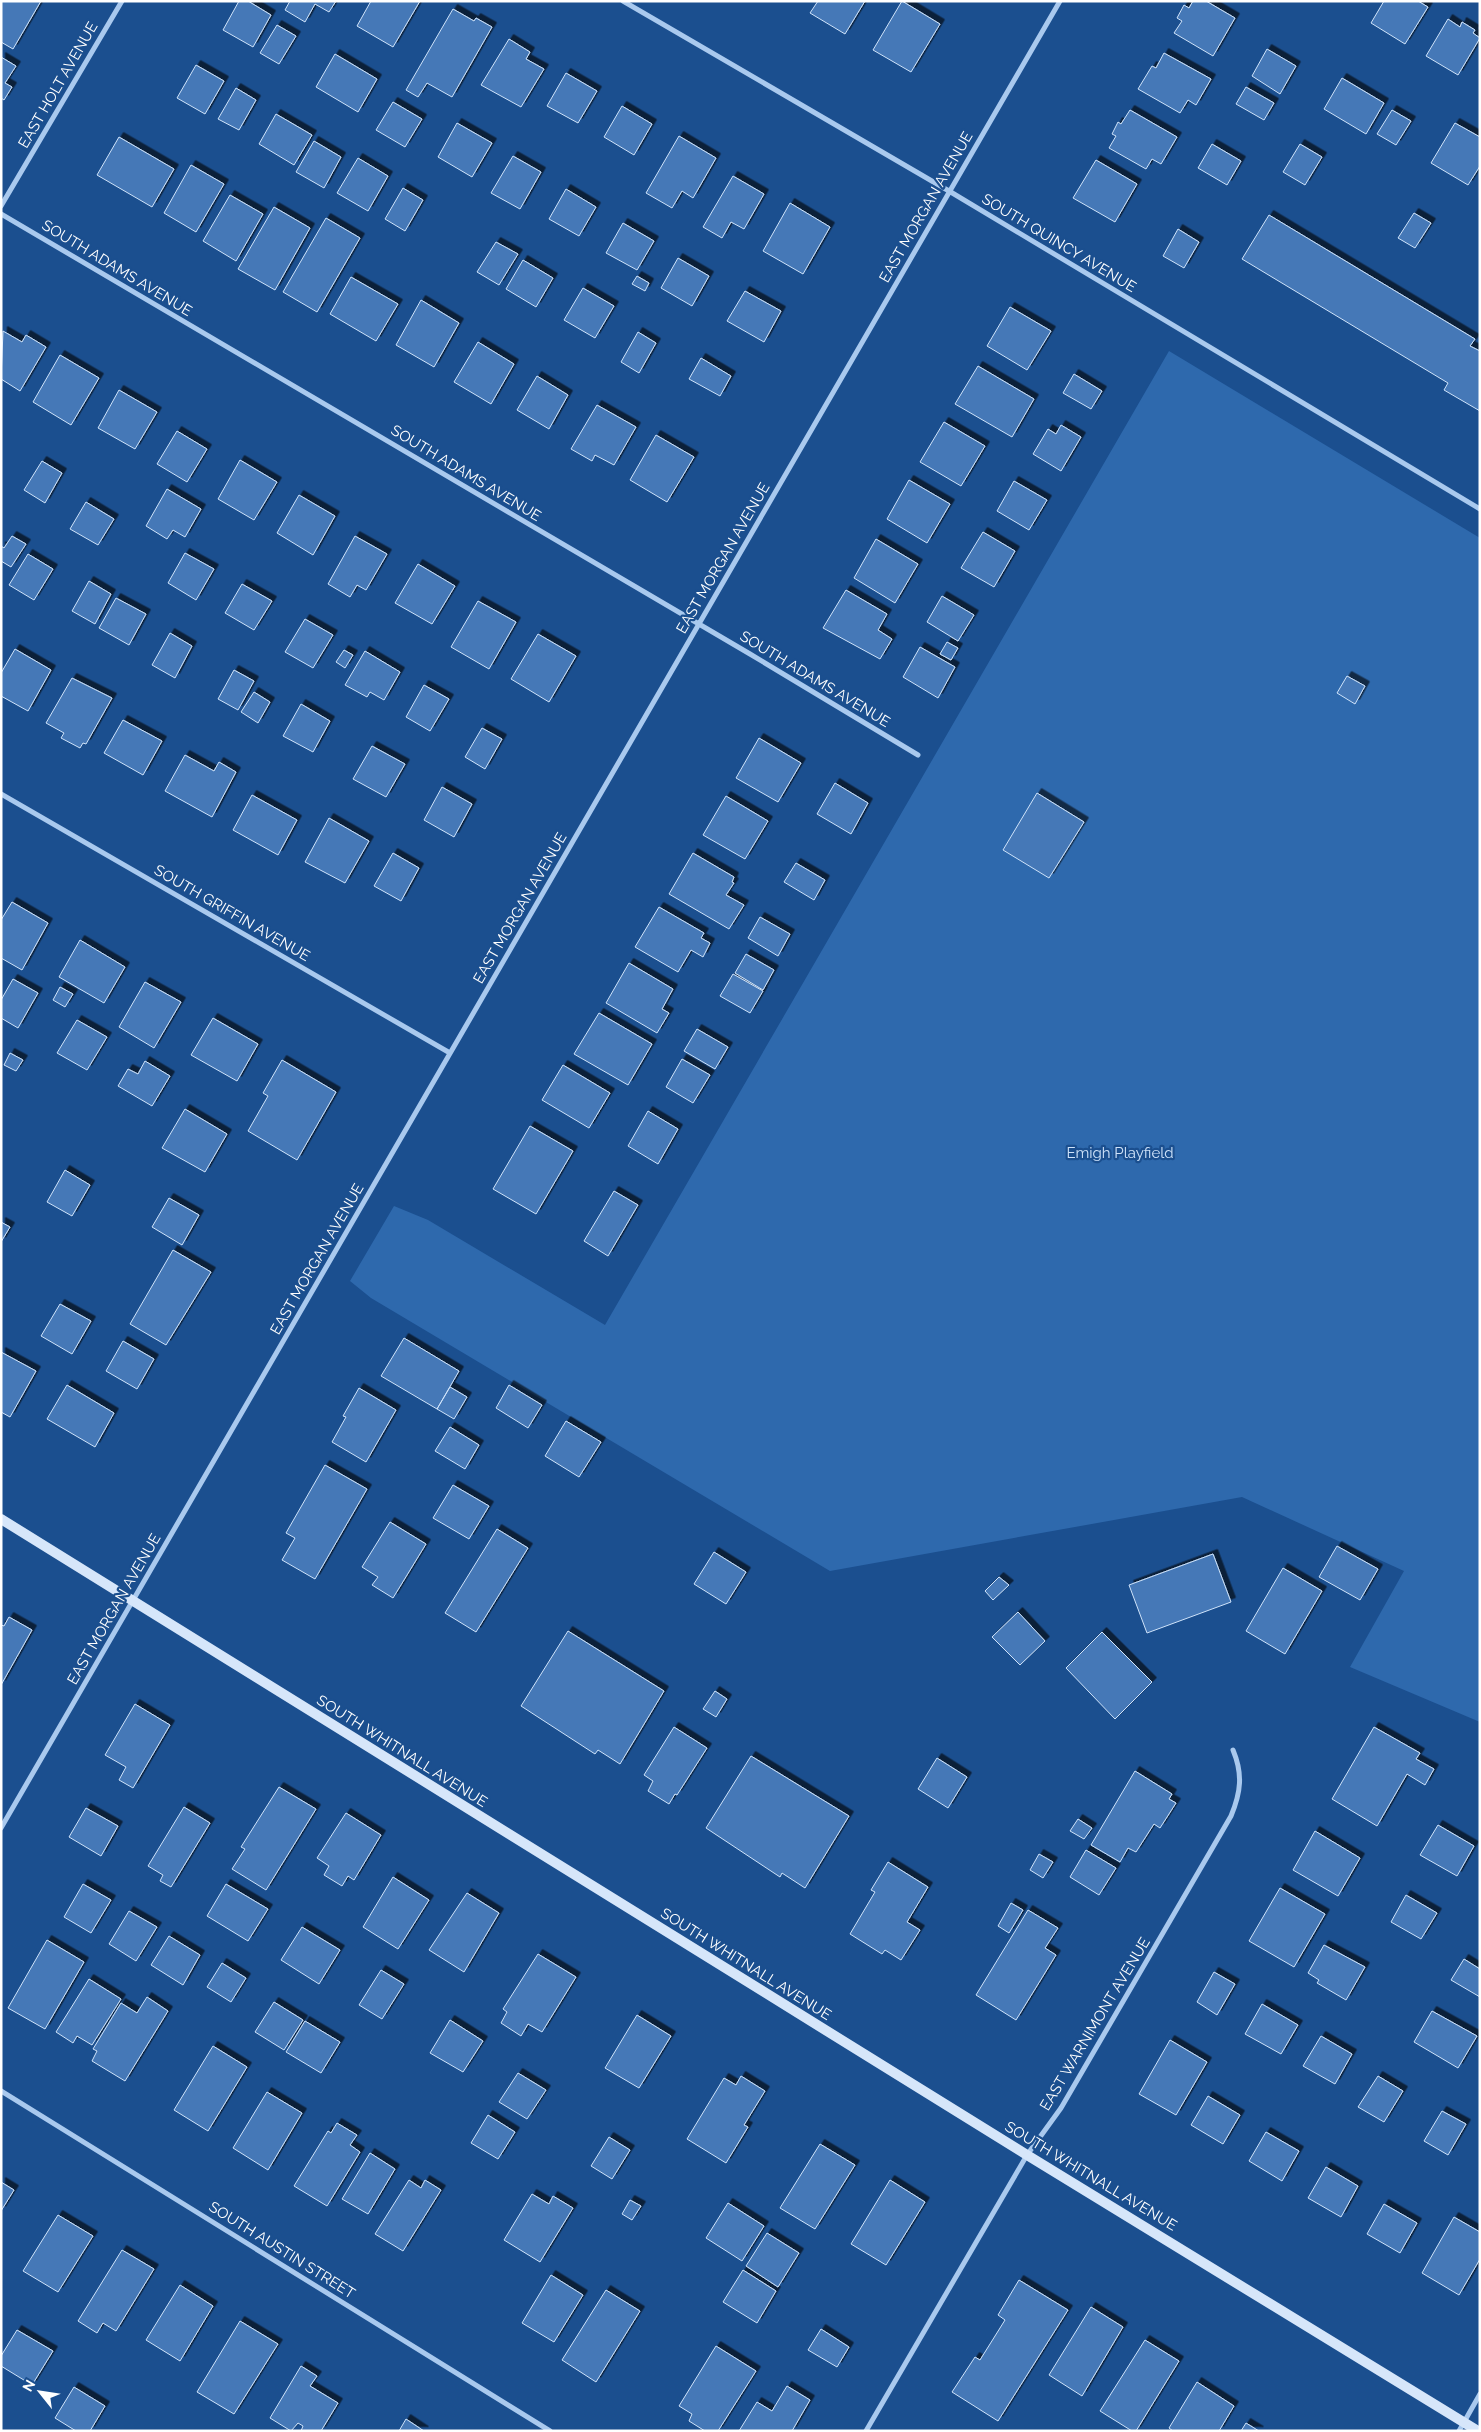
<svg xmlns="http://www.w3.org/2000/svg" width="1481" height="2432" font-family="Raleway,sans-serif">
	<style>
		.green { fill: #2e69ad }
		.building { fill: #4478b7; stroke: #cfe3fa; filter: url(#shadow) }
		.lines { fill: none; stroke-linecap: round; stroke-linejoin: round }
		.street { stroke: #a9c9ee; stroke-width: 5 }
		.secondary { stroke: #d6e6fa; stroke-width: 10 }
		.labels { text-anchor: middle; dominant-baseline: central; stroke-width: 4.5; stroke-linejoin: round; paint-order: stroke }
		.street-label { font-size: 15px; fill: #fff; stroke: #1b4f8f }
		.park-label { font-size: 15px; fill: #cfe3fa; stroke: #1b4f8f }
	</style>
	<defs>
		<filter id="shadow"><feDropShadow dx="4.5" dy="-4.5" stdDeviation="0" flood-color="#0009"/></filter>
	</defs>
	<rect width="100%" height="100%" fill="#1b4f8f"/>
	<path class="green" d="M1169,351L1480,538V1722L1350,1667L1404,1571L1242,1497L830,1571L371,1298L350,1281L394,1206L428,1220L605,1325Z"/>
	<path class="building" d="M1,1H41L13,49L1,42Z
		M239,1H248L271,15L253,47L223,30Z
		M290,1H336L329,12L315,4L305,22L285,10Z
		M371,1H420L393,47L357,26Z
		M818,1H865L845,34L810,13Z
		M902,1L940,24L911,72L873,50Z
		M1193,1H1206L1235,18L1213,56L1174,33L1182,21L1177,18L1184,5L1189,8Z
		M1384,1H1418L1428,7L1405,44L1371,23Z
		M453,9L474,21L476,18L492,27L452,97L427,83L418,97L406,90Z
		M1448,19L1460,27L1462,22L1475,30L1473,33L1480,38L1458,75L1426,56Z
		M277,25L296,36L279,64L260,53Z
		M509,39L530,52L526,59L544,69L521,107L481,85Z
		M1267,49L1296,66L1280,94L1252,76Z
		M1164,53L1211,79L1196,105L1188,100L1180,113L1138,89L1152,66L1156,68Z
		M335,54L377,79L358,112L316,87Z
		M1,57L16,66L5,83L12,87L4,100L1,98Z
		M196,65L224,81L205,114L177,98Z
		M566,73L597,91L578,123L547,106Z
		M1342,78L1384,103L1366,134L1324,109Z
		M1246,87L1274,103L1264,120L1236,104Z
		M236,88L256,100L239,130L218,119Z
		M393,102L422,119L405,147L376,130Z
		M622,106L652,124L634,155L604,137Z
		M1130,110L1177,137L1161,164L1152,159L1146,169L1109,148L1116,136L1112,134L1118,122L1121,124Z
		M1392,110L1411,121L1396,145L1377,134Z
		M276,114L312,135L294,165L259,144Z
		M457,123L492,143L472,177L438,157Z
		M1455,123L1480,137V166L1468,185L1431,163Z
		M679,136L716,158L693,198L682,191L672,208L646,193Z
		M119,137L174,169L152,207L97,175Z
		M314,141L341,157L324,188L296,172Z
		M1212,144L1241,161L1227,185L1198,168Z
		M1300,144L1322,157L1305,185L1283,172Z
		M513,156L541,172L520,209L491,193Z
		M358,158L388,176L368,211L337,193Z
		M1096,160L1137,184L1115,222L1073,198Z
		M191,165L224,184L196,232L164,213Z
		M733,176L764,194L744,229L731,222L722,238L703,227Z
		M403,188L423,200L405,231L385,219Z
		M566,189L596,207L579,236L549,219Z
		M230,195L263,214L236,261L203,241Z
		M790,203L830,227L803,274L763,251Z
		M274,207L310,228L275,290L238,269Z
		M1414,213L1431,223L1415,248L1398,238Z
		M1269,215L1475,339L1470,346L1480,351V411L1444,390L1448,383L1242,259Z
		M326,218L360,238L317,312L283,292Z
		M623,223L654,241L637,270L606,253Z
		M1178,229L1199,242L1184,268L1163,256Z
		M496,242L518,254L499,285L477,272Z
		M678,258L709,276L692,306L661,288Z
		M523,260L553,278L536,307L506,289Z
		M637,276L649,283L645,291L632,284Z
		M351,277L398,304L376,341L330,314Z
		M583,288L614,306L595,338L564,320Z
		M745,291L781,311L764,342L727,321Z
		M421,300L459,323L434,367L396,345Z
		M1010,307L1051,331L1027,370L987,346Z
		M3,331L22,342L26,335L46,347L20,391L1,379Z
		M638,332L656,343L639,373L621,362Z
		M478,342L514,364L491,404L454,382Z
		M60,355L99,378L71,425L33,402Z
		M701,358L731,376L720,396L689,379Z
		M978,366L1034,399L1012,437L955,404Z
		M1074,374L1102,391L1091,409L1063,393Z
		M537,376L568,395L549,429L517,410Z
		M119,390L157,412L135,449L98,428Z
		M597,405L636,427L614,465L595,455L592,461L571,449Z
		M944,422L985,446L961,486L920,462Z
		M1061,425L1081,437L1061,471L1033,454L1048,429L1056,434Z
		M177,431L207,449L187,482L157,464Z
		M656,435L694,457L667,502L630,480Z
		M240,460L277,482L254,520L218,499Z
		M42,461L62,473L45,503L24,490Z
		M909,480L950,504L927,543L887,519Z
		M1014,481L1047,500L1029,530L997,511Z
		M167,489L201,509L185,537L173,530L167,539L146,526Z
		M299,495L335,516L313,555L277,533Z
		M86,502L114,519L98,545L70,529Z
		M983,532L1015,551L994,587L961,568Z
		M12,536L26,544L11,567L1,561V546L4,548Z
		M355,536L387,554L366,590L357,585L350,597L328,584Z
		M876,539L918,564L895,603L854,578Z
		M185,553L214,569L196,600L168,583Z
		M28,554L53,569L34,600L9,585Z
		M418,564L455,586L432,624L395,603Z
		M89,581L111,594L95,624L72,611Z
		M242,584L272,601L254,630L225,613Z
		M846,590L887,614L878,630L892,639L880,659L823,628Z
		M942,596L974,615L958,641L927,622Z
		M116,598L146,614L129,645L99,628Z
		M478,601L516,622L489,669L451,647Z
		M305,619L333,635L313,668L285,652Z
		M170,633L192,646L175,678L152,665Z
		M538,634L576,656L549,702L511,679Z
		M947,642L958,648L951,660L940,654Z
		M920,647L955,667L938,698L903,677Z
		M15,649L51,670L28,711L1,696V673Z
		M344,650L353,655L345,668L336,662Z
		M365,651L400,672L384,700L370,692L367,697L345,685Z
		M234,670L254,681L238,710L218,699Z
		M1347,676L1365,686L1355,704L1337,693Z
		M72,678L112,698L86,744L83,743L80,748L61,738L64,733L46,723Z
		M424,685L449,699L430,731L406,717Z
		M254,692L270,702L258,723L241,712Z
		M301,704L330,721L313,752L283,736Z
		M123,720L162,741L143,775L104,753Z
		M482,728L502,739L485,769L465,757Z
		M759,738L801,763L778,802L736,778Z
		M372,746L405,764L386,797L353,779Z
		M185,755L214,771L219,762L236,772L212,817L165,791Z
		M835,783L868,803L851,834L817,814Z
		M442,787L472,804L454,837L424,820Z
		M1037,793L1084,822L1049,878L1003,850Z
		M252,795L297,820L278,855L233,830Z
		M726,796L768,821L745,859L703,835Z
		M329,818L369,841L345,883L305,862Z
		M393,853L419,868L401,901L374,886Z
		M693,853L734,877L732,882L734,883L726,895L744,905L729,929L669,894Z
		M796,863L825,880L814,900L784,882Z
		M12,902L48,923L22,970L1,958V920Z
		M659,907L704,933L701,938L710,943L703,957L691,950L678,972L635,947Z
		M760,917L790,934L778,956L748,938Z
		M80,940L125,967L104,1003L59,977Z
		M746,954L774,970L763,990L735,973Z
		M629,963L673,989L662,1009L669,1013L657,1033L606,1003Z
		M733,974L763,991L750,1013L720,996Z
		M13,979L38,993L18,1028L1,1018V1000Z
		M145,982L181,1002L154,1048L119,1027Z
		M60,987L73,994L65,1007L53,1000Z
		M599,1013L652,1044L628,1085L574,1054Z
		M213,1018L258,1044L237,1081L191,1055Z
		M77,1020L107,1037L87,1070L57,1053Z
		M697,1029L728,1047L715,1069L684,1051Z
		M10,1053L23,1060L16,1071L4,1065Z
		M682,1059L710,1075L693,1103L666,1087Z
		M282,1060L336,1092L297,1160L248,1131L268,1096L263,1093Z
		M145,1061L170,1076L152,1106L118,1086L128,1069L138,1074Z
		M563,1065L610,1093L589,1128L542,1100Z
		M185,1109L227,1134L205,1172L162,1148Z
		M648,1111L678,1129L658,1164L628,1146Z
		M530,1126L573,1151L536,1214L493,1189Z
		M65,1170L90,1185L72,1216L47,1202Z
		M614,1191L638,1205L608,1256L584,1241Z
		M169,1198L199,1215L182,1245L152,1227Z
		M1,1222L10,1227L1,1242Z
		M173,1250L211,1272L166,1345L130,1324Z
		M60,1304L91,1321L72,1354L41,1336Z
		M404,1338L459,1371L437,1409L381,1376Z
		M123,1341L154,1359L137,1389L106,1371Z
		M1,1352L36,1371L10,1417L1,1412Z
		M67,1385L114,1413L95,1447L47,1419Z
		M509,1385L542,1405L528,1428L496,1408Z
		M450,1387L467,1397L454,1419L437,1409Z
		M359,1388L396,1410L366,1462L332,1442L346,1417L343,1416Z
		M566,1421L601,1442L579,1477L545,1456Z
		M450,1427L479,1445L465,1469L435,1451Z
		M325,1465L367,1489L315,1579L282,1560L295,1538L286,1533Z
		M453,1485L489,1506L469,1539L433,1518Z
		M390,1522L426,1544L393,1598L372,1585L378,1577L362,1567Z
		M497,1529L528,1548L476,1632L445,1613Z
		M1337,1546L1378,1569L1360,1600L1319,1577Z
		M714,1552L746,1572L726,1604L694,1584Z
		M1213,1554L1231,1602L1147,1633L1129,1585Z
		M1283,1568L1322,1591L1285,1654L1246,1631Z
		M999,1577L1009,1585L993,1600L985,1591Z
		M1018,1612L1045,1641L1020,1665L992,1637Z
		M9,1617L32,1630L1,1685V1625L4,1626Z
		M568,1631L664,1691L620,1764L598,1750L595,1754L521,1706Z
		M1102,1632L1152,1682L1115,1719L1066,1668Z
		M715,1691L727,1699L716,1717L703,1709Z
		M135,1704L170,1725L133,1788L119,1780L126,1767L105,1755Z
		M674,1727L707,1748L677,1795L675,1794L669,1804L648,1791L653,1781L644,1775Z
		M1374,1727L1420,1753L1416,1759L1434,1769L1425,1785L1407,1774L1377,1826L1332,1799Z
		M751,1756L849,1816L805,1888L782,1873L780,1877L706,1828Z
		M937,1758L967,1777L948,1808L918,1789Z
		M1135,1771L1172,1794L1169,1799L1176,1803L1160,1828L1154,1824L1136,1852L1128,1848L1120,1862L1091,1845Z
		M279,1787L316,1809L266,1890L232,1869L245,1849L241,1847Z
		M184,1807L210,1823L171,1887L160,1881L163,1875L148,1866Z
		M86,1808L118,1826L101,1856L69,1837Z
		M346,1813L381,1835L354,1880L348,1876L342,1886L324,1875L329,1866L317,1858Z
		M1078,1819L1092,1828L1084,1839L1070,1831Z
		M1438,1825L1474,1846L1457,1876L1420,1855Z
		M1315,1831L1360,1858L1338,1896L1293,1870Z
		M1086,1850L1116,1868L1099,1895L1070,1877Z
		M1039,1854L1053,1862L1043,1878L1030,1870Z
		M888,1862L928,1887L907,1922L920,1930L901,1960L885,1950L882,1954L850,1934L875,1892L871,1890Z
		M393,1877L429,1900L398,1949L363,1927Z
		M83,1884L111,1900L91,1933L64,1917Z
		M226,1884L268,1909L248,1941L207,1916Z
		M1280,1888L1325,1914L1294,1967L1249,1941Z
		M467,1893L499,1913L464,1972L429,1950Z
		M1406,1895L1437,1913L1421,1939L1391,1922Z
		M1011,1903L1023,1910L1009,1933L998,1926Z
		M1028,1910L1058,1928L1045,1948L1056,1955L1016,2020L976,1995Z
		M129,1911L157,1927L136,1961L109,1944Z
		M302,1927L340,1950L319,1984L281,1960Z
		M169,1936L200,1955L183,1985L151,1965Z
		M47,1940L84,1962L45,2029L8,2008Z
		M1324,1945L1365,1967L1346,2000L1317,1983L1319,1980L1308,1973Z
		M538,1954L576,1977L542,2032L528,2024L521,2036L501,2023L507,2012L503,2009Z
		M1464,1959L1480,1969V1997L1451,1980Z
		M222,1963L246,1978L231,2002L207,1987Z
		M381,1970L404,1984L382,2019L359,2005Z
		M1214,1972L1235,1984L1217,2015L1197,2002Z
		M89,1979L121,1999L92,2045L77,2036L73,2043L56,2032Z
		M147,1997L168,2011L125,2081L92,2061L97,2051L93,2049L121,2003L137,2013Z
		M274,2002L303,2020L284,2050L255,2032Z
		M1262,2004L1298,2025L1281,2054L1245,2034Z
		M1432,2011L1477,2036L1458,2068L1414,2042Z
		M637,2015L671,2036L639,2088L605,2068Z
		M450,2020L483,2041L463,2072L430,2053Z
		M305,2021L340,2042L321,2073L286,2052Z
		M1321,2036L1352,2054L1335,2084L1303,2066Z
		M1170,2040L1207,2062L1176,2115L1139,2094Z
		M213,2046L247,2067L208,2131L174,2110Z
		M518,2073L546,2090L527,2119L499,2102Z
		M741,2076L765,2091L744,2125L748,2127L726,2163L687,2139L724,2078L736,2085Z
		M1378,2076L1403,2091L1384,2122L1358,2107Z
		M267,2092L302,2113L268,2170L233,2148Z
		M1208,2096L1240,2115L1223,2144L1191,2125Z
		M1442,2111L1466,2124L1448,2155L1424,2141Z
		M488,2115L515,2132L498,2159L471,2143Z
		M337,2123L357,2135L350,2145L360,2152L327,2206L294,2186L328,2131L331,2133Z
		M1266,2132L1299,2151L1282,2181L1249,2161Z
		M609,2137L630,2150L612,2179L591,2166Z
		M820,2144L855,2165L815,2229L780,2208Z
		M370,2153L395,2169L368,2214L342,2199Z
		M1326,2167L1358,2186L1341,2217L1308,2198Z
		M409,2180L421,2188L425,2180L441,2190L403,2251L375,2234Z
		M890,2180L925,2202L886,2265L851,2244Z
		M1,2182L14,2190L1,2211Z
		M532,2194L549,2204L553,2196L573,2208L540,2262L504,2240Z
		M630,2200L641,2206L632,2220L622,2214Z
		M728,2203L764,2226L742,2261L706,2238Z
		M1384,2204L1417,2223L1400,2253L1367,2234Z
		M58,2215L93,2236L58,2292L23,2271Z
		M1454,2217L1480,2232V2259L1459,2295L1422,2273Z
		M767,2233L799,2253L778,2287L746,2266Z
		M122,2250L154,2269L116,2331L103,2323L97,2333L78,2321Z
		M743,2270L776,2291L757,2323L723,2302Z
		M551,2275L583,2295L554,2342L522,2323Z
		M1019,2280L1068,2310L998,2421L952,2392L975,2357L980,2360L1005,2320L998,2315Z
		M180,2285L213,2306L180,2361L146,2340Z
		M606,2290L640,2311L596,2382L562,2360Z
		M1091,2307L1123,2327L1082,2396L1049,2375Z
		M240,2321L278,2344L234,2414L197,2392Z
		M821,2329L849,2347L837,2367L808,2350Z
		M17,2330L53,2351L32,2385L1,2366V2356Z
		M1145,2340L1179,2361L1136,2431H1132L1100,2411Z
		M716,2346L756,2371L718,2431H705L689,2421L692,2414L679,2406Z
		M301,2366L317,2376L310,2386L338,2403L321,2431H301L303,2426L298,2423L291,2431L270,2418Z
		M1197,2382L1234,2406L1219,2431H1173L1169,2428Z
		M787,2386L810,2400L792,2431H739L757,2402L772,2411Z
		M74,2387L105,2406L90,2431H76L55,2418Z
		M406,2419L424,2431H399Z
		M1246,2423L1259,2431H1241Z"/>
	<g class="lines">
		<path class="street" d="M623,1L949,191L1480,509
			M1,206L122,1
			M1,214L750,654L918,755
			M1,794L450,1053
			M1,1828L1060,1
			M1,2091L550,2431
			M866,2431L1027,2155L1061,2108L1231,1816C1241,1792 1243,1774 1233,1750
			M1459,2431L1480,2394"/>
		<path class="secondary" d="M1,1519L1027,2155L1478,2431"/>
	</g>
	<g class="labels">
		<g class="street-label">
			<text transform="translate(58 85) rotate(-60)">EAST HOLT AVENUE</text>
			<text transform="translate(926 207) rotate(-60)">EAST MORGAN AVENUE</text>
			<text transform="translate(1059 243) rotate(31)">SOUTH QUINCY AVENUE</text>
			<text transform="translate(117 268) rotate(31)">SOUTH ADAMS AVENUE</text>
			<text transform="translate(466 473) rotate(31)">SOUTH ADAMS AVENUE</text>
			<text transform="translate(723 558) rotate(-60)">EAST MORGAN AVENUE</text>
			<text transform="translate(815 679) rotate(31)">SOUTH ADAMS AVENUE</text>
			<text transform="translate(520 908) rotate(-60)">EAST MORGAN AVENUE</text>
			<text transform="translate(232 913) rotate(30)">SOUTH GRIFFIN AVENUE</text>
			<text transform="translate(317 1259) rotate(-60)">EAST MORGAN AVENUE</text>
			<text transform="translate(114 1609) rotate(-60)">EAST MORGAN AVENUE</text>
			<text transform="translate(402 1751) rotate(32)">SOUTH WHITNALL AVENUE</text>
			<text transform="translate(746 1964) rotate(32)">SOUTH WHITNALL AVENUE</text>
			<text transform="translate(1095 2024) rotate(-59)">EAST WARNIMONT AVENUE</text>
			<text transform="translate(1091 2176) rotate(31)">SOUTH WHITNALL AVENUE</text>
			<text transform="translate(282 2250) rotate(32)">SOUTH AUSTIN STREET</text>
		</g>
		<g class="park-label">
			<text x="1120" y="1153">Emigh Playfield</text>
		</g>
	</g>
	<rect width="1481" height="2432" fill="none" stroke="#ffffff" stroke-width="5"/>
	<g transform="translate(40 2392) rotate(300)" stroke="#1b4f8f" stroke-width="4" paint-order="stroke">
	<path d="M0-4L9 19L0 12L-9 19Z" fill="#ffffff"/>
	<text y="-8" font-size="14" font-weight="bold" text-anchor="middle" fill="#ffffff">N</text>
	</g>
</svg>
